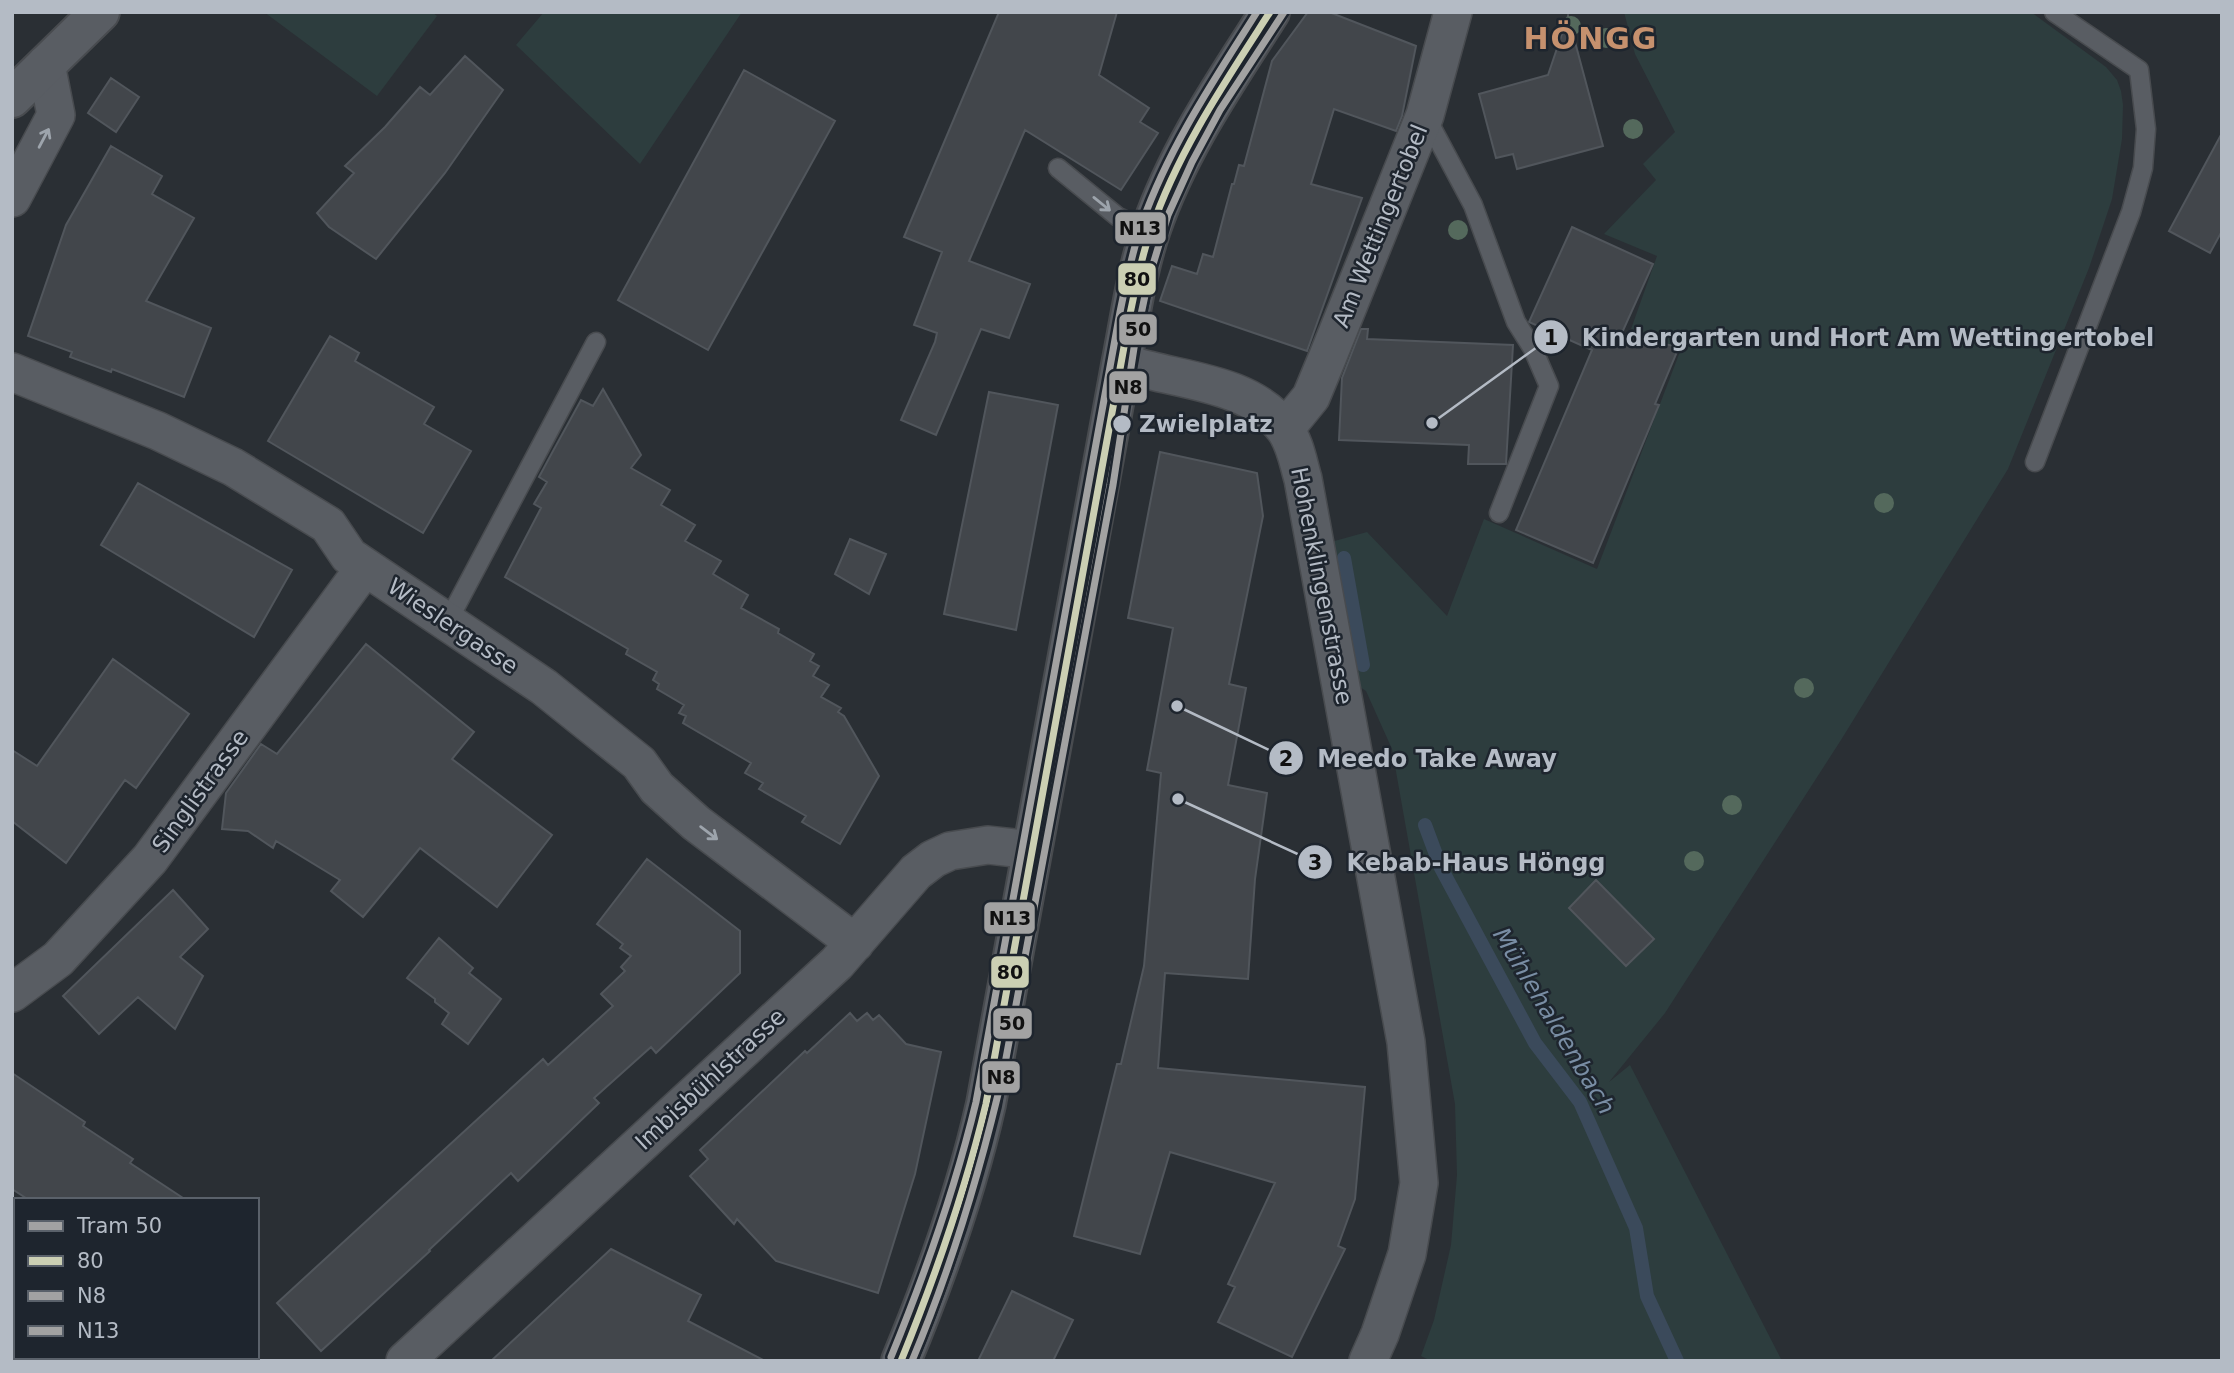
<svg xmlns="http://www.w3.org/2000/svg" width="2234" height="1373" font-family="'DejaVu Sans',sans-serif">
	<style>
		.green { fill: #2d3d3e }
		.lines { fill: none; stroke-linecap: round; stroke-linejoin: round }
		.stream { stroke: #3b4a5b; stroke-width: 14 }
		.building { fill: #42464b; stroke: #51565c; stroke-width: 2 }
		.service-casing { stroke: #484b4f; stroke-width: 21 }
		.minor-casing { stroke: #484b4f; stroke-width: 40 }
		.tertiary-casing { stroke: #484b4f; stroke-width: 42 }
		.service { stroke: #595d63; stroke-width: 18 }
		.minor { stroke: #595d63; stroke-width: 37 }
		.tertiary { stroke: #595d63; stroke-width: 38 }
		.bus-1-casing { stroke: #1e252e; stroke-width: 12 }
		.bus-2-casing { stroke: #1e252e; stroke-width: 12 }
		.bus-3-casing { stroke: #1e252e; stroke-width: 12 }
		.bus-1 { stroke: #cbcfb3; stroke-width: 7 }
		.bus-2 { stroke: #a2a2a2; stroke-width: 7 }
		.bus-3 { stroke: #a2a2a2; stroke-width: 7 }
		.tram-1-casing { stroke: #1e252e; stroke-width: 12 }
		.tram-1 { stroke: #a2a2a2; stroke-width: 7 }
		.tree { fill: #54695c }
		.oneway { stroke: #9da4ac }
		.stop-dot { fill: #b4bbc5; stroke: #1e252e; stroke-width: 2.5 }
		.labels { text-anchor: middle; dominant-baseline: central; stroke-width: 5; stroke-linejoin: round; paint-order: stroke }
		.street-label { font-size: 23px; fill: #b4bbc5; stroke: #1e252e }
		.stop-label { font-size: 23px; font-weight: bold; fill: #b4bbc5; stroke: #1e252e; text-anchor: start }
		.water-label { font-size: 24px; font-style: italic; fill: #798da4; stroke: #1e252e }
		.district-label { font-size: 30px; font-weight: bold; letter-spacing: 2px; fill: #c6916e; stroke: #1e252e }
		.leader { fill: none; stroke: #b4bbc5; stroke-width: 2.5 }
		.callout-dot { fill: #b4bbc5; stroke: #1e252e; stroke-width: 2.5 }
		.mark-label { font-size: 21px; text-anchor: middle; font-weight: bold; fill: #111 }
		.callout-label { font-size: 24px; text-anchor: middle; font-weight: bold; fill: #b4bbc5; stroke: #1e252e; stroke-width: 5; stroke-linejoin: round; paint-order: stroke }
		.line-badge { stroke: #1e252e; stroke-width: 2.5 }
		.pale-badge-label { font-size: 19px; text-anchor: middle; font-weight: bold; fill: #111 }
	</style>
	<rect width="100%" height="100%" fill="#2a2f34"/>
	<path class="green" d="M264,12H432L437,16L377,96Z
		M544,12H742L640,164L516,45Z
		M1624,12H2031L2106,67L2117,80L2121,91L2123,105L2122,139L2112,199L2089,268L2008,469L1841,740L1665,1013L1609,1082L1630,1065L1782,1361H1431L1421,1356L1434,1320L1451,1245L1457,1175L1455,1104L1392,749L1366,691L1357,685L1331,542L1367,532L1447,616L1484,519L1597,569L1681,349L1631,329L1657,256L1604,234L1656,180L1643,164L1675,132L1635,54Z"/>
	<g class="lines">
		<path class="stream" d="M1344,558L1363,665
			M1425,825L1441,868L1535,1043L1580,1102L1636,1228L1647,1296L1677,1361"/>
	</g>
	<path class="building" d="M999,12H1117L1099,75L1149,108L1140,122L1158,133L1121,190L1025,130L969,261L1030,284L1009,338L981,329L936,435L901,420L935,342L937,333L914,325L942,252L904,237Z
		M1308,12H1329L1416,46L1402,116L1396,131L1334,109L1311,184L1362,198L1307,351L1160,301L1172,266L1197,274L1203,254L1213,257L1232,184H1234L1239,165L1244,166L1272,61Z
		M1568,16L1603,146L1517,169L1513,154L1496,158L1479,94L1548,75Z
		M465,56L503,90L445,173L376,259L329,227L317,213L354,173L345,166L385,127L420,87L430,95Z
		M744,70L835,121L708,350L618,300Z
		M111,78L139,97L116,132L88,113Z
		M2222,133V231L2210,253L2169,231Z
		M111,146L162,176L152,194L194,218L146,301L211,328L184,397L112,369L111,372L70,357L72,352L28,336L66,225Z
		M1572,227L1653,264L1621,335L1679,347L1655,404L1659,405L1593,563L1516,530L1592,350L1529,322Z
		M1361,329H1368L1367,339L1513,345L1506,464H1468L1469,445L1339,440L1342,378Z
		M330,336L359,353L355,361L434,407L424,424L471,451L423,533L268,441Z
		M603,389L641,455L631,468L670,490L661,505L695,525L685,541L721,561L713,574L748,595L741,608L779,629L778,633L814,654L810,661L819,666L813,676L829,685L821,697L841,708L838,712L844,716L879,776L840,844L802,822L806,816L759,789L763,783L745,773L751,763L683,723L686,716L679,713L684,705L657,689L659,684L653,680L657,672L626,654L628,649L505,577L541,508L534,504L547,482L539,477L553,451L581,400L593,406Z
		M989,392L1058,405L1016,630L944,614Z
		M1160,452L1257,473L1263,516L1229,684L1246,688L1228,785L1267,793L1255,879L1248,979L1165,973L1158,1068L1365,1087L1355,1199L1338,1246L1345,1249L1292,1357L1218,1322L1235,1287L1228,1284L1275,1183L1170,1152L1140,1254L1074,1236L1117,1064H1121L1144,966L1161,773L1147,770L1173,628L1128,618Z
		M138,483L292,570L254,637L101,545Z
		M850,539L886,554L869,594L835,574Z
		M366,644L474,732L452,759L552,835L497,907L420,848L363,917L331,891L340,880L276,841L273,848L248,831L222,829L226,793L261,744L277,754Z
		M113,659L189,714L136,788L125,780L66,863L12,821V750L37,766Z
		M647,859L740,931V973L656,1053L651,1047L594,1098L599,1103L518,1181L511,1173L429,1250L430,1251L321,1351L277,1303L543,1059L548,1065L613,1006L601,994L625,971L621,967L631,956L620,948L623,944L597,924Z
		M1596,880L1654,939L1626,966L1569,908Z
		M173,890L208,929L180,957L203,976L175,1029L138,997L99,1034L63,996Z
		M439,938L473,968L469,973L501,999L468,1044L442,1024L449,1013L435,1002V999L407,978Z
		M850,1013L857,1021L867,1013L873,1020L879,1015L906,1044L941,1052L915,1174L878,1293L776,1261L737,1219L734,1224L690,1176L708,1159L700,1150L805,1051L807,1053Z
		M12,1073L85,1122L83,1126L133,1159L130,1163L186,1200H29L12,1189Z
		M611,1249L701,1295L688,1321L765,1361H491Z
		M1012,1291L1073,1320L1053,1361H978Z"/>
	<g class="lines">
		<g class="service-casing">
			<path id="service" d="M1425,115L1473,205L1516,322L1533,349L1549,386L1499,513
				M1058,168L1118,217L1151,231
				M2035,462L2131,212L2143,168L2146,129L2139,70L2054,12
				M448,621L596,342"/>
		</g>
		<g class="minor-casing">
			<path id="minor" d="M12,198L56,115L46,64
				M1121,365L1133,366C1183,381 1250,383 1284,428C1295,442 1298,462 1303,479L1406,1042L1419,1183L1407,1254L1380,1334L1368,1361
				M12,372L158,431L233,467L328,525L349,556L544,687L639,763L657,788L696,823L855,943
				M1285,429L1311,397L1328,356L1425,115L1453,12
				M12,993L58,959L150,859L365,567
				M405,1361L837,963L916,872L933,859L950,851L988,845L1032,850"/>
		</g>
		<g class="tertiary-casing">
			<path id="tertiary" d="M12,98L100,12
				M901,1361C936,1277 966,1193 986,1104L1121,365C1130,320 1136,273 1151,229C1178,150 1226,81 1270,12"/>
		</g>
		<use href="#service" class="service"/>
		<use href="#minor" class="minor"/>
		<use href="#tertiary" class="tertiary"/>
		<g class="bus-1-casing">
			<path id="bus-1" d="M901,1361C935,1277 965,1192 986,1104L1130,314C1136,286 1141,257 1151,230C1178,151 1225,82 1270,12"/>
		</g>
		<g class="bus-2-casing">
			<path id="bus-2" d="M912,1361C946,1278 975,1194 996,1106L1141,316C1146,288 1152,260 1161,233C1188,155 1235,86 1279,18"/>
		</g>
		<g class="bus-3-casing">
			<path id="bus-3" d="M891,1357C925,1274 955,1189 976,1102L1120,312C1126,282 1132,252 1142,223C1169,147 1214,80 1257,12"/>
		</g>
		<use href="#bus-1" class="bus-1"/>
		<use href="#bus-2" class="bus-2"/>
		<use href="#bus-3" class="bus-3"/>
		<g class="tram-1-casing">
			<path id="tram-1" d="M912,1361C952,1266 981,1169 1004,1069L1113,485L1134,348L1148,281L1168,215L1192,162L1220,110L1284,12"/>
		</g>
		<use href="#tram-1" class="tram-1"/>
	</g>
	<g class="tree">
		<circle cx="1571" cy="26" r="10"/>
		<circle cx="1606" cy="38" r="10"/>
		<circle cx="1633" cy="129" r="10"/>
		<circle cx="1458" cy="230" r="10"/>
		<circle cx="1884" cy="503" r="10"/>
		<circle cx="1804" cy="688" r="10"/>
		<circle cx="1732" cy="805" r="10"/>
		<circle cx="1694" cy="861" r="10"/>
	</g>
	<defs><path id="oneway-shaft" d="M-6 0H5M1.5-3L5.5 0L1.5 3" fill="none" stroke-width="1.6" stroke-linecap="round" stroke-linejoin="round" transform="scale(1.75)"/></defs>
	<g class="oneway">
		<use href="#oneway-shaft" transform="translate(44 138) rotate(-62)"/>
		<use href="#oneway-shaft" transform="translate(1102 204) rotate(39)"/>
		<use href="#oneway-shaft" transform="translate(709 833) rotate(37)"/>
	</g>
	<circle class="stop-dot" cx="1122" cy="424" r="10"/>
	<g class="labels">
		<g class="street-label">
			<text transform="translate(1380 226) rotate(-68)">Am Wettingertobel</text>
			<text transform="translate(1322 586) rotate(79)">Hohenklingenstrasse</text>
			<text transform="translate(453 626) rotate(34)">Wieslergasse</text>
			<text transform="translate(200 791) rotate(-54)">Singlistrasse</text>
			<text transform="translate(710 1079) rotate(-43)">Imbisbühlstrasse</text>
		</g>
		<g class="stop-label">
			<text x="1139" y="424">Zwielplatz</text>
		</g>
		<g class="water-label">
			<text transform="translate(1554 1021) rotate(59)">Mühlehaldenbach</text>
		</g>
		<g class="district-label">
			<text x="1591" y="38">HÖNGG</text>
		</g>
	</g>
	<path class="leader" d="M1432 423L1551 337M1177 706L1286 758M1178 799L1315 862"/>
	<g class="callout-dot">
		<circle cx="1432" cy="423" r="7"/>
		<circle cx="1177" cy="706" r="7"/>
		<circle cx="1178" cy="799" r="7"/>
		<circle cx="1551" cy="337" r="18"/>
		<circle cx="1286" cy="758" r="18"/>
		<circle cx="1315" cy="862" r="18"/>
	</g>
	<g class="mark-label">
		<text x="1551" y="345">1</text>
		<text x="1286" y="766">2</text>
		<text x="1315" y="870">3</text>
	</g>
	<g class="callout-label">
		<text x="1868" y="346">Kindergarten und Hort Am Wettingertobel</text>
		<text x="1437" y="767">Meedo Take Away</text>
		<text x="1476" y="871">Kebab-Haus Höngg</text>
	</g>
	<g class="line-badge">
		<rect x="1114" y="211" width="53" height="34" rx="7" fill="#a2a2a2"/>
		<rect x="1117" y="262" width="40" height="34" rx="7" fill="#cbcfb3"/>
		<rect x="1118" y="313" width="40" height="33" rx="7" fill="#a2a2a2"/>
		<rect x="1108" y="370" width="40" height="34" rx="7" fill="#a2a2a2"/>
		<rect x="983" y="901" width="53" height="34" rx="7" fill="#a2a2a2"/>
		<rect x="990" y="955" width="40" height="34" rx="7" fill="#cbcfb3"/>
		<rect x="992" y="1007" width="41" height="33" rx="7" fill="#a2a2a2"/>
		<rect x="981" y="1060" width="40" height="34" rx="7" fill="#a2a2a2"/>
	</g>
	<g class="pale-badge-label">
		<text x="1140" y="235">N13</text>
		<text x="1137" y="286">80</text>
		<text x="1138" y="336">50</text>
		<text x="1128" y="394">N8</text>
		<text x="1010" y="925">N13</text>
		<text x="1010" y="979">80</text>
		<text x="1012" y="1030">50</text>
		<text x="1001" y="1084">N8</text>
	</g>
	<rect width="2234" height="1373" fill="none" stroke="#b4bbc5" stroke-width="28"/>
	<rect x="14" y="1198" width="245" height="161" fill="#1e252e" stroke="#5a616a" stroke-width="2"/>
	<rect x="28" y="1221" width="35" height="10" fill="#a2a2a2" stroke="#5a616a" stroke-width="2"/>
	<text x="77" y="1233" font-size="21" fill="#b4bbc5">Tram 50</text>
	<rect x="28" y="1256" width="35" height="10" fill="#cbcfb3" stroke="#5a616a" stroke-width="2"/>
	<text x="77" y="1268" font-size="21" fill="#b4bbc5">80</text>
	<rect x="28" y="1291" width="35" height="10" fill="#a2a2a2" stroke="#5a616a" stroke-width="2"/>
	<text x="77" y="1303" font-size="21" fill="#b4bbc5">N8</text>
	<rect x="28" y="1326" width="35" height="10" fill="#a2a2a2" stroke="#5a616a" stroke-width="2"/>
	<text x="77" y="1338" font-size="21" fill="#b4bbc5">N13</text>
</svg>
